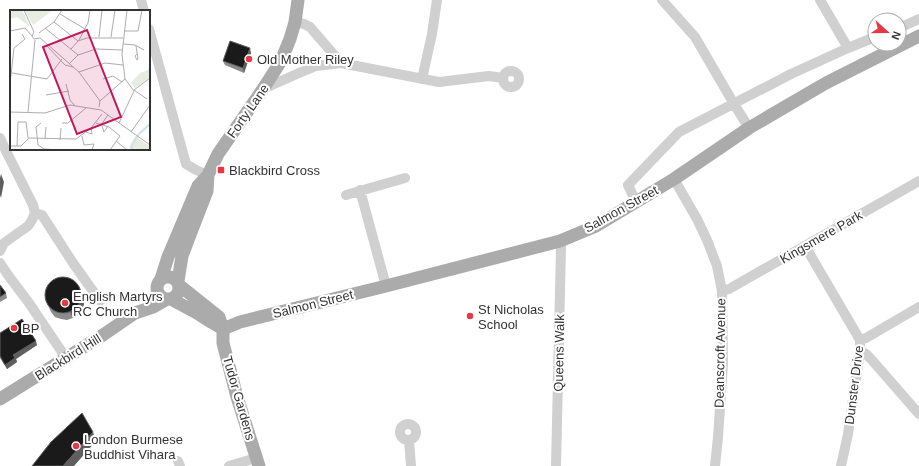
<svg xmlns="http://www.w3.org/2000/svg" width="919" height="466" font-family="Arial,sans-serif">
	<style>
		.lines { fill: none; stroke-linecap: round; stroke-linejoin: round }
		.minor { stroke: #d0d0d0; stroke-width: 10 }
		.major { stroke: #ababab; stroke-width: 13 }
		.wall { fill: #8c8c8c }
		.shaded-wall { fill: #5f5f5f }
		.building { fill: #1a1a1a; stroke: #5f5f5f }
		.poi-dot { fill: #e63946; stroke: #fff; stroke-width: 1.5 }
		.labels { text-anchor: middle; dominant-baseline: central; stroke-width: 4; stroke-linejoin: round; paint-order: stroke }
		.poi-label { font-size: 13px; fill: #333; stroke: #fff; text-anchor: start }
		.street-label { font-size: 13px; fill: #333; stroke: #fff }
		.inset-river { fill: none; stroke: #cfe2ee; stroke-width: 2 }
		.inset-road { fill: none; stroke: #adadad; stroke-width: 1 }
		.view { fill: #c2185b; fill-opacity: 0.15; stroke: #c2185b; stroke-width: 2 }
		.inset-edge { fill: none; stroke: #333; stroke-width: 2 }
	</style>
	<rect width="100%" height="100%" fill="#fff"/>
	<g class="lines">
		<path class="minor" d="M141,0L144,11
			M662,0L695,37L734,104L749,128
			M820,0L848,48
			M295,22L304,24L310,27L341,63
			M899,28L919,19
			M149,29L186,164L196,170L208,175
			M503 79a8 8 0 1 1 16 0a8 8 0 1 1-16 0Z
			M422,79L432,34L437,0
			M263,89L299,73L316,66L341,63L439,82L489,76L503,78
			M0,138L5,149L33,205L35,213L42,215L73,263L100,301
			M674,179L697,219L707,240L717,266L722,291L723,364L718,437L715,466
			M360,190L386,286
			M346,195L405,178
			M636,202L628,185L679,132L791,74L848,48L875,37
			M805,246L860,340V351L848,434L841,466
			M0,251L4,243L28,226L32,220L35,213
			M0,263L8,275L29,303L66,358
			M722,291L729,289L919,181
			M860,340L866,338L919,307
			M860,351L866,354L871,359L919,414
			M400 432a8 8 0 1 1 16 0a8 8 0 1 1-16 0Z
			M409,440L411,466
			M178,461L180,466
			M229,466L256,458
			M556,466L561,247L560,241"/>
		<path class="major" d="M157 288a11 11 0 1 1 22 0a11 11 0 1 1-22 0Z
			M161,279L168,257L198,186L208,175L218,154L263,89L281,61L290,39L295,22L298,0
			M178,281L182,256L190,235L207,191L208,175
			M179,285L219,317L223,329V343L237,397L259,466
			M171,299L197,313L211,322L223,329
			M223,329L240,322L386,286L560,241L596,226L674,179L749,128L826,83L919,36
			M0,399L103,335L135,313L153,307L167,299"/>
	</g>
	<path class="wall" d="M251,53L244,73L225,65L223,61Z
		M0,285L6,293L7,298L0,302Z
		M79,286L84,298V304L82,310L78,315L73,318L67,320L61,319L55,317L51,312L46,301Z
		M0,333L37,345L16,359L17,362L7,369L0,358Z"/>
	<path class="shaded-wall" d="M250,48L251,53L244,73L243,68Z
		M1,174L4,182L1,198L0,195V178Z
		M81,292L84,298V304L82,310L78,315L73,318L70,312Z
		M36,341L37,345L16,359L17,362L7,369L5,365L13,355Z
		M93,432L96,441L74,466H63Z"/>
	<path class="building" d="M230,41L250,48L243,68L223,61Z
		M45 295a18 18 0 1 1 36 0a18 18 0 1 1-36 0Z
		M0,285L6,293L0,297Z
		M22,319L36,341L13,355L15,358L5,365L0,356V333Z
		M82,413L93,432L63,466H32L51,442Z"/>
	<g class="poi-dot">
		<circle cx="249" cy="59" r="4"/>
		<rect x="217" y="166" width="8" height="8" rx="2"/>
		<circle cx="65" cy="303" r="4"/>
		<circle cx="470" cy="316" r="4"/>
		<circle cx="14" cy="328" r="4"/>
		<circle cx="76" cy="446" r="4"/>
	</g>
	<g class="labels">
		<g class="poi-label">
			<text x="257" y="59">Old Mother Riley</text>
			<text x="229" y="170">Blackbird Cross</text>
			<text x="73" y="296">English Martyrs<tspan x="73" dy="15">RC Church</tspan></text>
			<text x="478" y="309">St Nicholas<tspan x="478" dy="15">School</tspan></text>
			<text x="22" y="328">BP</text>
			<text x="84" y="439">London Burmese<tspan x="84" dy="15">Buddhist Vihara</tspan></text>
		</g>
		<g class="street-label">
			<text transform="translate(248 111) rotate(-55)">Forty Lane</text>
			<text transform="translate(621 209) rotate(-29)">Salmon Street</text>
			<text transform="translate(821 237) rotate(-30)">Kingsmere Park</text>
			<text transform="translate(313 304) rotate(-14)">Salmon Street</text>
			<text transform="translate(559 353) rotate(-89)">Queens Walk</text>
			<text transform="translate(720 353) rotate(-89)">Deanscroft Avenue</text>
			<text transform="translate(68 357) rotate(-32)">Blackbird Hill</text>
			<text transform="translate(854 385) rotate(-83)">Dunster Drive</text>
			<text transform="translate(239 398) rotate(74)">Tudor Gardens</text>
		</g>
	</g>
	<g transform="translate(10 10)">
		<rect width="140" height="140" fill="#fff"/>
		<path d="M0,0H12L20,17L7,7L0,9ZM15,0H43L23,15ZM140,55V67L125,78L121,73L130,63L138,60ZM125,126L140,137V140L119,138Z" fill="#e6ecdf"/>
		<path class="inset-river" d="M123,140L121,137L129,124L140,114"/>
		<path class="inset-road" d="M14,0L24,22M50,4L75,19M44,12L68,31M35,18L68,45M0,21L15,18L22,26M114,21H128L132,0M24,22L22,26L24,29L30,28M29,23L44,12L52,0M89,27L92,0M101,27L105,0M30,28L69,62L90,91L89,97M69,30L78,13L80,0M113,34L125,35L134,40M36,35L55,55L63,57M126,36L128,49L127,50L125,46L127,44M61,39L68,31L77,28H113M59,54L68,45L86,39L112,40M69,62L95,53L113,55M2,63L37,69L52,49M93,69L103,66L112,72M0,74L4,38L15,29L12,24M56,74L60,90L65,96M36,85L59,81M137,89L124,80L140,68M90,91L115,69L112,44L117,0M91,100L140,135M0,102L35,103L60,95L91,100M18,102L25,30M31,113L26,117L28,135L34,139L48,140M52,113H58L76,98M86,113L99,117L110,126L100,140M109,113L124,81L115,69M91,115L98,105M92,116L94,122L98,116M76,122L82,124L81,118M121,122L140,95M72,126L74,135L84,134L82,140M35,129L36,117M50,130L51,118M106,131L117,140M0,136H11L19,128L66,129L81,118L92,104M7,136L8,112H16L18,128"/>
		<path class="view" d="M77,20L111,107L67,124L33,37Z"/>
		<rect width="140" height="140" class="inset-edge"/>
	</g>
	<g transform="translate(887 32) rotate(111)"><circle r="19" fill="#ffffff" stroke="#adadad"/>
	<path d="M0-3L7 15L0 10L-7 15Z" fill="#e63946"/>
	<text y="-6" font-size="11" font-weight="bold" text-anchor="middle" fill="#333333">N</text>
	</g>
</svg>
